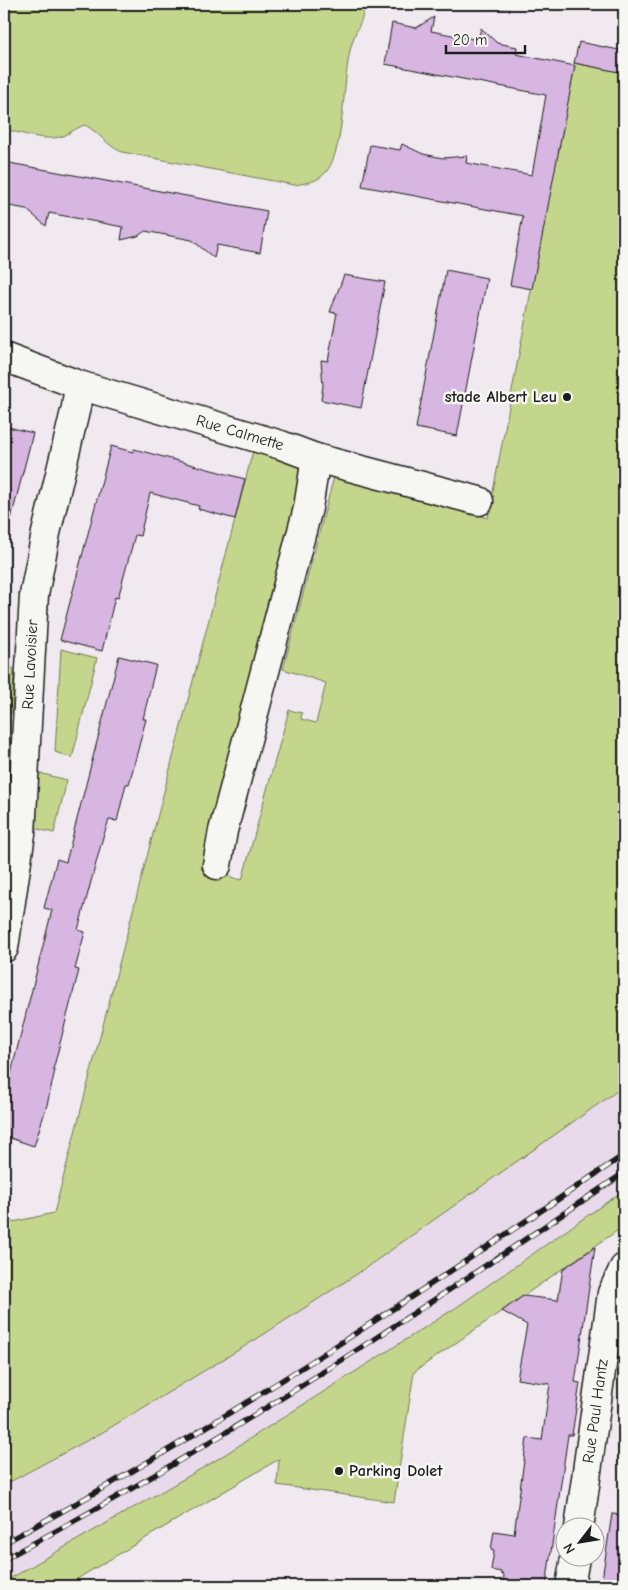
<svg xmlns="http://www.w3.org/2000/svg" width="628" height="1590" font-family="'Comic Neue',sans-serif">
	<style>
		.built { fill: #e8daeb }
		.green { fill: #c4d68b; stroke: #707954 }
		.building { fill: #d7b6e2; stroke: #1c1c1c }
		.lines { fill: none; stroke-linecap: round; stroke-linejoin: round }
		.minor-casing { stroke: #1c1c1c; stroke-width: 31 }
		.minor { stroke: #f6f6f2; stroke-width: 28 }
		.rail-casing { stroke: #1c1c1c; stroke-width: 5.5 }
		.rail { stroke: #f6f6f2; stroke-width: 4; stroke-dasharray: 11; stroke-linecap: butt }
		.poi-dot { fill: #1c1c1c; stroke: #f6f6f2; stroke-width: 2 }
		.labels { text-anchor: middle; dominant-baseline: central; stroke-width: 5; stroke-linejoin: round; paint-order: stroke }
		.poi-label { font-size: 16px; font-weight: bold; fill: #1c1c1c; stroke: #f6f6f2; text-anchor: end }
		.street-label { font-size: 16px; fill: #1c1c1c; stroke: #f6f6f2 }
	</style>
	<rect width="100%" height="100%" fill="#f0e9ef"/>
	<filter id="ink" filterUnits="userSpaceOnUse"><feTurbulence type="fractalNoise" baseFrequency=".02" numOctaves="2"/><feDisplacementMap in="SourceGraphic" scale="10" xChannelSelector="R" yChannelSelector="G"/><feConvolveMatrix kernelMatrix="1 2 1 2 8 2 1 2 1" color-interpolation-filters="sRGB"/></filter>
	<g filter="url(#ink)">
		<path class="built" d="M624,1086V1190L457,1307L213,1462L4,1582V1485L103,1432L255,1340L357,1274Z"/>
		<path class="green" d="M4,4H364C365,17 357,28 353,40C341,73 347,147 326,172C318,182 306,183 294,185L122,152C107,146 100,133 85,125C75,128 68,135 60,137C43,141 21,133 4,129Z
			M460,4H511L510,7C493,10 476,7 460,4Z
			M574,63L624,73V1086L357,1274L255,1340L103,1432L4,1485V1224L54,1213L254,447L305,461L201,869L242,880L289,710L302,713L301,719L316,723L326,683L283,669L335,473L488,518Z
			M61,649L97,658L72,758L55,752Z
			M4,664L14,669L12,712L6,719L4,718Z
			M4,742L11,745L8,778H4Z
			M35,772L67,780L54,833L34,828Z
			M624,1190V1226L414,1372L394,1502L277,1485L279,1459L65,1586H4V1582L213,1462L457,1307Z"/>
		<path class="building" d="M434,17L431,31L478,40L481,28L497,43L517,47L516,54L575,66L532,289L510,285L523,216L362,186L370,145L400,150L402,144L423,154L443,158L467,156L466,163L532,175L546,95L385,64L392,23L416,28Z
			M579,42L624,51V73L574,63Z
			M4,162L267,211L260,253L217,245L214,258L192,240L145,231L138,236L121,240L123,227L49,213L46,226L26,209L4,205Z
			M446,270L487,278L457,436L416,428Z
			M344,275L385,282L361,408L321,400L323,386L321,360L328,361L337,313L330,312Z
			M4,426L33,433L11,519L4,518Z
			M111,446L133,452L134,449L245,479L235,519L198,509L199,506L150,493L140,536L135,535L118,598L115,597L102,651L60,640Z
			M119,656L156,665L143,719H146L129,784H126L117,821L109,820L103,837L78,930L85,932L75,969L79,970L53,1070H55L47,1105L34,1146L4,1136V1101L52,910L44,908L57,859L66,862Z
			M595,1247L575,1382L580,1383L572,1435H568L546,1586H503L504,1575L501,1574V1572L491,1570L494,1551L491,1550L494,1531L514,1534L527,1438L542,1440L550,1384L517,1379L527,1325L502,1311L523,1296L558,1300L563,1269Z
			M612,1514L624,1515V1586H601Z"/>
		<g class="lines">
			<g class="minor-casing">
				<g id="minor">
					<path id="s1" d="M4,357L79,385L281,445L316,458L479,501"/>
					<path d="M217,865L223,831L308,508L316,458"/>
					<path id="s2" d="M4,948L21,834L34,595L46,533L76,407L79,385"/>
					<path id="s3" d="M579,1528L612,1293L624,1268"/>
					<path d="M570,1586L575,1558"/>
				</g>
			</g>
			<use href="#minor" class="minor"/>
			<g class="rail-casing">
				<path id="rail" d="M4,1543C219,1428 422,1291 624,1155
					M4,1559C219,1446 422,1309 624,1173"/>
			</g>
			<use href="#rail" class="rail"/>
		</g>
	</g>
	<g class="poi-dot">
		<circle cx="567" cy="397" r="5"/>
		<circle cx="339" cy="1471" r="5"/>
	</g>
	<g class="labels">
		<g class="poi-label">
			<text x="557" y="397">stade Albert Leu</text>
			<text x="349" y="1471" text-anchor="start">Parking Dolet</text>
		</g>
		<g class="street-label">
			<text stroke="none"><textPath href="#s1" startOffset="248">Rue Calmette</textPath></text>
			<text stroke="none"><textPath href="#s2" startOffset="285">Rue Lavoisier</textPath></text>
			<text stroke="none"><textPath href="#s3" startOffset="118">Rue Paul Hantz</textPath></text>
		</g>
	</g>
	<rect width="628" height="1590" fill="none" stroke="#f6f6f2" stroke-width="20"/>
	<rect x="10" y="10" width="608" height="1570" fill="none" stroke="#1c1c1c" stroke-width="2" filter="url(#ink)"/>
	<g transform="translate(580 1542) rotate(239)"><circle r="24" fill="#f6f6f2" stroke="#9f9f9c"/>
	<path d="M0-4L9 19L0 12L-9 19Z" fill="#1c1c1c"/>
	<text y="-8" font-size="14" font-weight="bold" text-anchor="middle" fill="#1c1c1c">N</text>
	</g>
	<path d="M446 45v8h79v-8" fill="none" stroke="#1c1c1c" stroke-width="2.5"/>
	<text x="453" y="45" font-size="15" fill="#1c1c1c" stroke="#f6f6f2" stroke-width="4" paint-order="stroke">20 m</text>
</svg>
